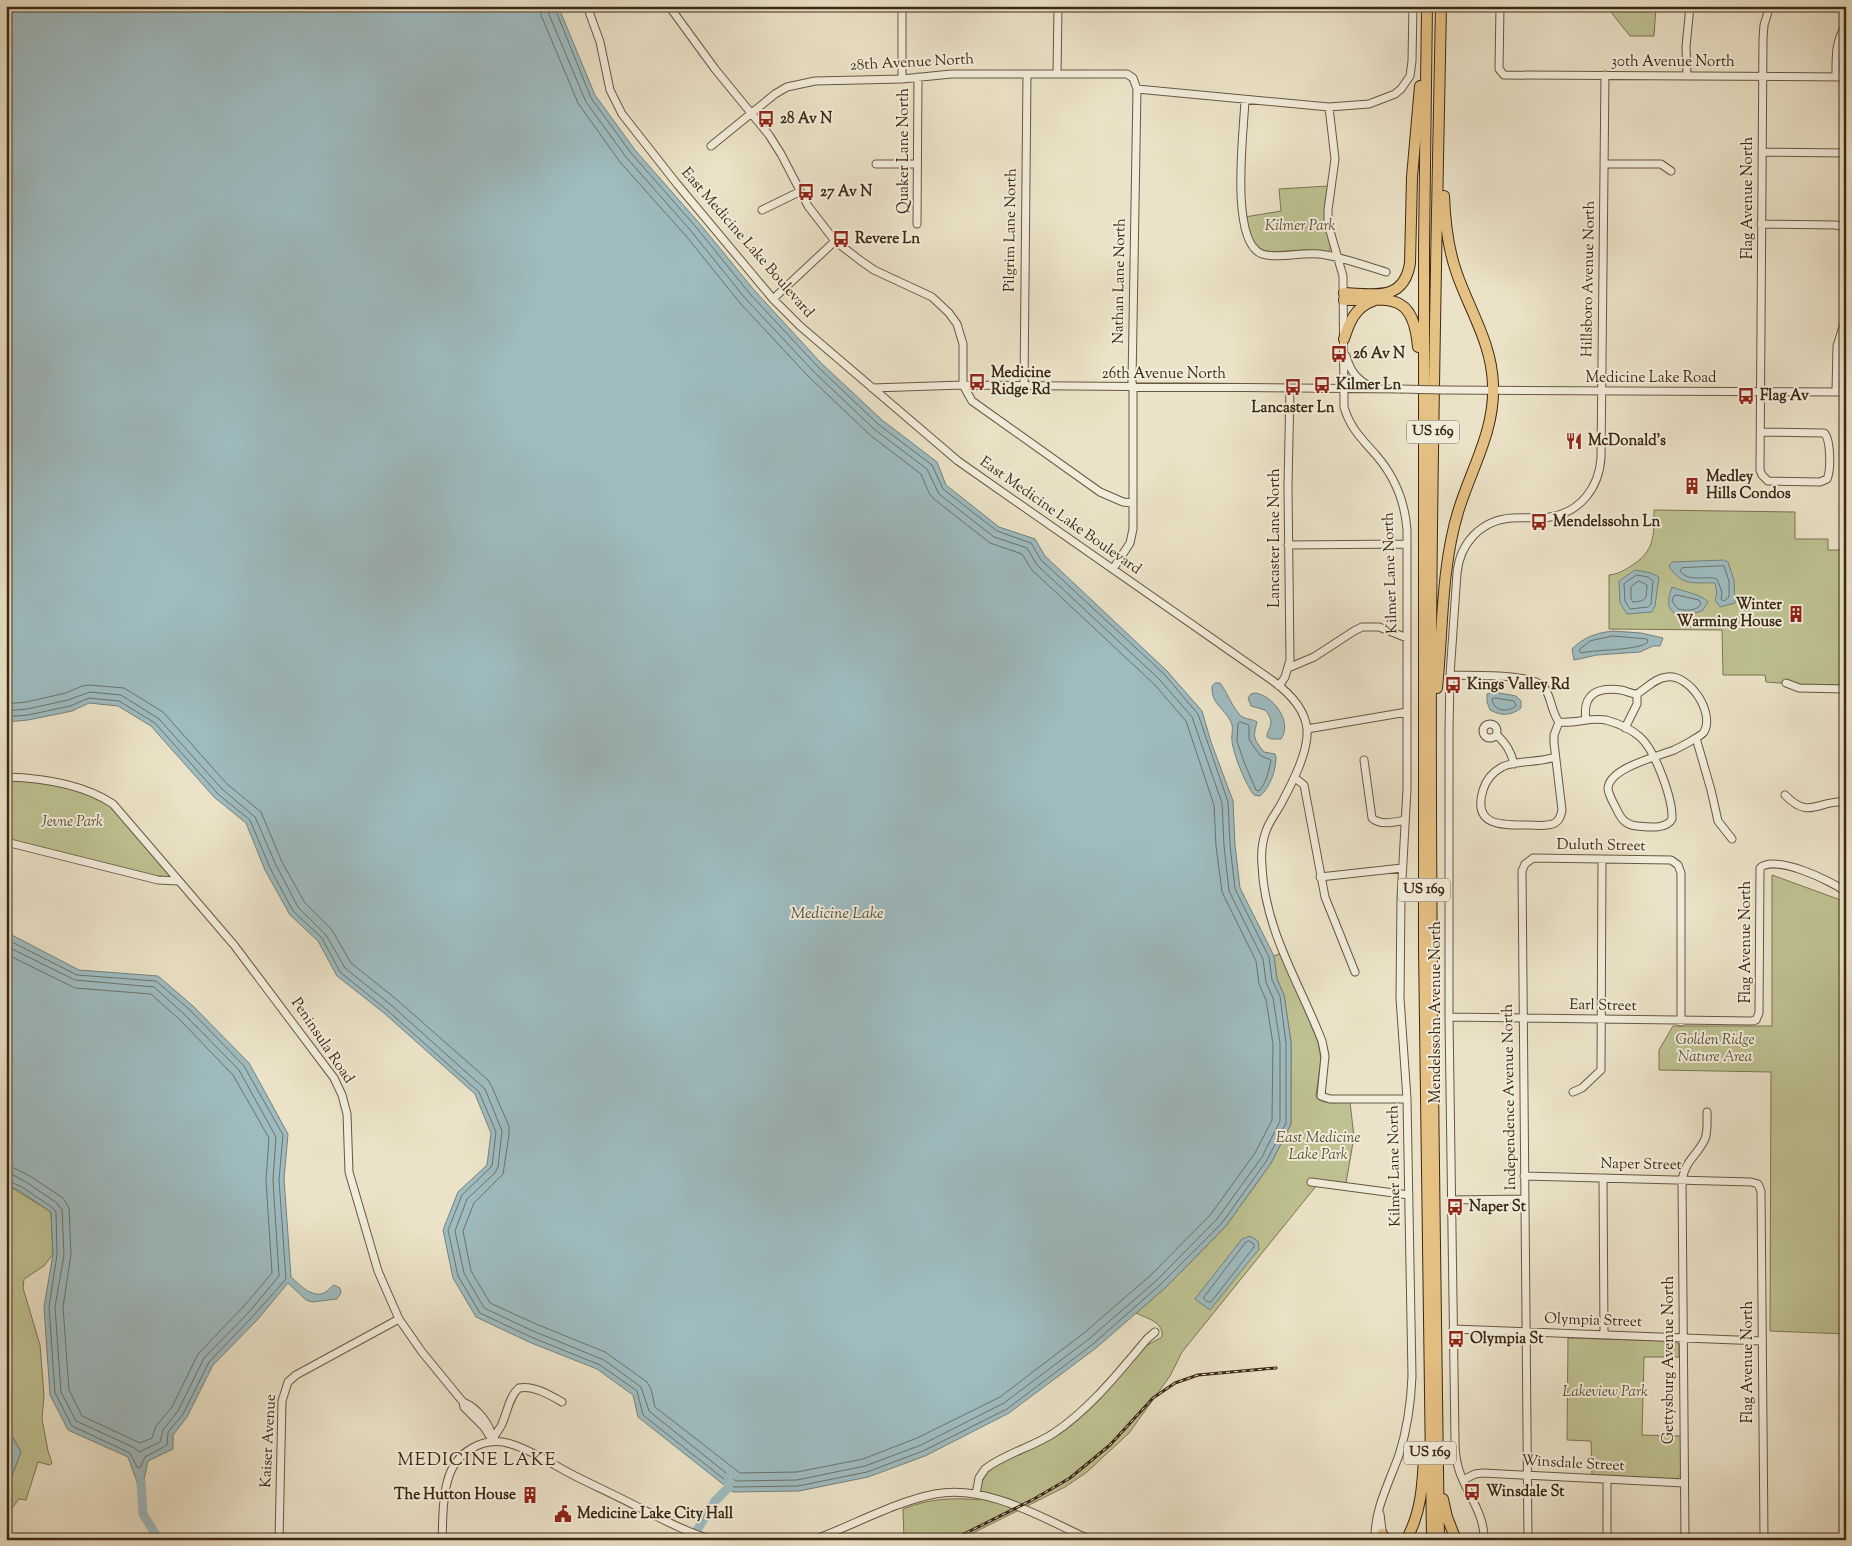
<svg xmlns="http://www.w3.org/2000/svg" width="1852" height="1546" font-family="'Sorts Mill Goudy',serif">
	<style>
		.green { fill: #bec191; stroke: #7c7553 }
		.water { fill: #9ebbc0; stroke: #76817c }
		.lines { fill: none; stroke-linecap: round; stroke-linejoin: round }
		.shore { stroke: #6c726a; stroke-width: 1 }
		.river { stroke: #9ebbc0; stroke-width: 9 }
		.minor-casing { stroke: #675742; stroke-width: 9 }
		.highway-casing { stroke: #3b2915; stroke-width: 12 }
		.minor { stroke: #f2ecdb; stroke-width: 7 }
		.highway { stroke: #e6c184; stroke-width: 10 }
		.rail-casing { stroke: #3b2915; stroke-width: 3 }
		.rail { stroke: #f2ecdb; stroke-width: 1; stroke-dasharray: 4; stroke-linecap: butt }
		.minor-bridge-casing { stroke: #675742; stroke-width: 9; stroke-linecap: butt }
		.minor-bridge { stroke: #f2ecdb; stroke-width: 7 }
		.labels { text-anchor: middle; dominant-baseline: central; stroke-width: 4; stroke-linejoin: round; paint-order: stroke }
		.shield { fill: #f2ecdb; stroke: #726450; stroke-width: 1 }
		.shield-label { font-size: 14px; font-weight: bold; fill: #3b2915 }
		.street-label { font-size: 15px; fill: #3b2915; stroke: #f2ecdb }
		.poi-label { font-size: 15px; font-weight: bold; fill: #3b2915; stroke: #f2ecdb; text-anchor: start }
		.park-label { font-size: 15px; font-style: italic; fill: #5c4f34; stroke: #f2ecdb }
		.water-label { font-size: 16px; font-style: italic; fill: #544e40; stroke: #f2ecdb }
		.quarter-label { font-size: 18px; letter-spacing: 1px; fill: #3b2915; stroke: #f2ecdb }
	</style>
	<rect width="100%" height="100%" fill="#ebe2c7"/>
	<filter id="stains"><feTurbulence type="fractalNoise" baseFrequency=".004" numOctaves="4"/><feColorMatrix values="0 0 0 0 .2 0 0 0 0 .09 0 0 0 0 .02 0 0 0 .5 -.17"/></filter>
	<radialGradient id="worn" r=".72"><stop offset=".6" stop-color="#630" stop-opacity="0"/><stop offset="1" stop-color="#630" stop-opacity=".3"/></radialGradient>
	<path class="green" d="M1606,6H1656L1654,36H1630Z
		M1328,186C1326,198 1323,210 1325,222C1325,232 1332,241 1330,250L1327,252L1306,250L1268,252C1251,248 1249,231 1245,217L1281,211L1279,189Z
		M1654,510L1795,512V539H1828V550H1846V685H1806L1766,682L1765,675H1723L1722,630L1609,629V575C1618,574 1623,571 1631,566C1655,551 1654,536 1654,510Z
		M6,777L63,784L103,797L178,881L6,842Z
		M1772,875L1846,902V1334L1770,1331L1771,1072L1659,1070V1050L1673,1026H1772Z
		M1281,953L1318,1042L1321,1059L1316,1096C1322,1106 1339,1102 1350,1102L1354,1137L1346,1183L1321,1180L1182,1352L1170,1376L1129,1433L1087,1472L1065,1487L959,1540H904L903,1509C928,1499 953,1497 979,1500L981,1483L987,1473L996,1465L1056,1436L1095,1403L1144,1347L1162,1337C1164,1322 1148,1319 1136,1313L1165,1288L1226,1226L1271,1163L1291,1124V1042L1284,995L1277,979L1274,956Z
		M6,1184L51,1212L53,1254L44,1266L24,1279L23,1288L40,1345L44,1395L42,1419L48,1451L52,1463L50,1465L38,1462L26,1500L19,1499L6,1516V1491L21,1452L6,1426Z
		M1568,1338L1675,1341L1679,1344V1357H1644L1642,1435L1681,1436V1474L1677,1479L1592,1475L1591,1441L1567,1440Z"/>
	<path class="water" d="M6,6H558L595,95L635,150L700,224L754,290L821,363L882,420L937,462L946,485L999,527L1035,539L1045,556L1167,671L1202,711L1211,742L1233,801L1235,845L1240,888L1274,956L1277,979L1284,995L1291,1042V1124L1271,1163L1226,1226L1165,1288L1096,1348L1009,1413L925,1456L868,1477L799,1491L733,1492L638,1417L633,1395L597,1369L529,1342L476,1317L453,1278L443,1230L458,1192L487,1165L491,1133L475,1094L384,1013L337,976L318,941L290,915L265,870L246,823L214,797L151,726L118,706L89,703L72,711L28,720L6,722Z
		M1724,560L1728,562L1734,580L1735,603L1720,607L1715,600L1717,593L1715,583C1694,582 1682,587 1669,566L1672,562Z
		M1635,570L1651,573L1659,577L1655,606L1652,612L1627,614L1620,603L1619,581Z
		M1672,587C1682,591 1703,595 1708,602L1702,611C1679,618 1661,617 1672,587Z
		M1613,631L1641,633L1663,638L1660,646H1653L1640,652L1597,655L1574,660L1572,649C1584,637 1596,633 1613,631Z
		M1215,683H1220C1228,693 1231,705 1239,714C1244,720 1251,718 1257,722C1253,737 1253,738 1264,752L1275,754L1276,757C1276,771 1270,787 1260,796L1254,795C1246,786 1233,753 1232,741C1231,734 1234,728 1231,722C1224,707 1211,705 1212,686Z
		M1494,692L1516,696L1521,701V708C1511,716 1501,716 1490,710L1487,702V694Z
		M1255,693C1273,695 1293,722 1281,739H1271L1267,737V734C1272,724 1273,719 1265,710L1251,706L1248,698L1251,694Z
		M6,932L79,970L158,976L193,1006L249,1063L288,1134L284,1179L291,1277C300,1285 314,1301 327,1291C330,1289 331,1287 334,1285L340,1288L341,1293L337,1299L312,1302L306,1300L288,1283L258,1319L213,1365L187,1417L173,1435V1449L148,1461L141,1493L128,1457L68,1430L50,1395L44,1307L53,1254L51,1212L20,1191L6,1184Z
		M1250,1236L1258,1241L1259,1249L1210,1310L1195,1299L1242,1239Z
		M6,1426L21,1452L6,1491Z"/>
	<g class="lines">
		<path class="shore" d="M1724,566L1729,581V597L1724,601L1721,599L1722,592L1717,579C1704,575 1690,583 1680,571L1682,568Z
			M1637,575L1648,577L1653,581L1651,604L1648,607L1630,609L1625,601L1624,584Z
			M1639,581L1647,585C1646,598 1648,601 1633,602L1631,599V587Z
			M1677,595L1699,600L1701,604C1697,611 1686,611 1678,609L1672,601L1674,596Z
			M1613,636L1647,639L1648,642C1637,651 1598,649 1581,653L1579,651L1580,649L1590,641Z
			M1495,698L1514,701L1516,706C1507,713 1493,711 1492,699Z
			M6,704L26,702L66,693L82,686L90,685L124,688L163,712L227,784L261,812L282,862L305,903L332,930L351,963L396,999L488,1080L492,1087L509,1126V1135L503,1174L474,1203L463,1231L471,1271L490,1303L536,1324L605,1352L647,1382L651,1389L655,1407L740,1473L797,1472L863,1459L917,1438L1000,1397L1084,1333L1152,1274L1211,1214L1255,1153L1272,1120L1273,1044L1266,1000L1259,984L1256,961L1222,892L1216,846L1214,805L1186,721L1154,684L1032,570L1022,554L990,543L934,499L929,493L921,474L870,435L808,376L740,303L686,236L620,162L578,103L541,15L540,6
			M6,711L27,709L68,700L90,692L121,695L159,719L222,789L255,817L276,865L298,907L326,935L345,968L391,1005L485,1089L502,1131L498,1167L495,1173L467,1199L455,1231L464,1273L484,1308L533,1331L604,1360L641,1387L649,1411L736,1481L797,1480L865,1466L921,1445L1004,1403L1089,1339L1157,1280L1217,1219L1262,1157L1280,1121V1043L1273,998L1266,982L1263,959L1229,891L1224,846L1222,803L1192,717L1159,679L1037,565L1027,548L994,537L939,494L927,469L874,429L813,371L745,298L691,231L626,157L586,102L548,12L547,6
			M6,717L28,715L70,706L89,698L119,701L155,723L218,794L250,820L270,868L293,911L322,938L340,972L387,1010L479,1092L496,1132L492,1166L462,1195L448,1230L458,1276L480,1313L531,1337L600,1365L637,1391L643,1415L734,1487L798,1486L867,1472L923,1451L1007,1409L1093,1344L1161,1284L1222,1223L1267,1160L1286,1123V1043L1280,996L1272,980L1269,957L1235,889L1230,845L1228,802L1198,714L1164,674L1041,560L1031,543L997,531L943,489L932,465L878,424L818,367L750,294L696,227L631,153L591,98L554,6
			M1240,722L1249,725V739L1254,747L1261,756L1271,760C1269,771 1266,783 1259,791L1256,790L1244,762L1237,741L1238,724Z
			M6,939L77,975L156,981L190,1010L244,1066L283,1135L279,1180L286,1279L254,1315L209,1362L183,1414L168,1432L167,1445L145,1457L140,1468L137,1467L130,1453L72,1426L55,1393L49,1307L57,1255L56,1212L53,1208L22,1187L6,1180
			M6,946L75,980L154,987L185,1015L239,1070L276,1137L273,1180L279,1276L250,1311L204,1358L178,1411L163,1430L160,1442L139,1452L133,1447L76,1421L61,1392L55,1307L64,1255L62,1210L57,1203L26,1182L13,1175L6,1174
			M6,954L75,988L151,994L180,1020L233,1075L269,1138L266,1180L272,1273L244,1306L198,1354L172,1407L156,1426L152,1438L140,1443L82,1416L69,1390L63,1307L71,1254L69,1208L63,1198L30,1176L14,1168L6,1167
			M1249,1241L1254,1244V1247L1211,1302H1208L1204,1299V1297L1245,1243Z"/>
		<path class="river" d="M141,1482L143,1514L159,1540
			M691,1540L715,1501L728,1488L729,1477"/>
		<g class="minor-casing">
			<path id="minor" d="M587,6L600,42L610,90L622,114L677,184L773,299L800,326L958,461L1273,681C1288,692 1305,709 1307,729C1309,752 1291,785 1281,804C1276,813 1269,822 1266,831C1262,842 1261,854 1262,865C1264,929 1300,984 1322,1041L1325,1056L1321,1096L1330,1099H1407
				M669,6L715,69L769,135L781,154L808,206L835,241L861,261L874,270L932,297L949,313L957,324L963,344V385L972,401L1100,492L1123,502L1133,503
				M902,6V79
				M1500,6L1499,69L1504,75L1846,77
				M1057,74L1058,6
				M1687,76L1686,47L1690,6
				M1836,77C1836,58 1835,41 1846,25
				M1137,89L1329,107L1369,104L1395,94L1401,89L1410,76L1412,61L1413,6
				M1245,100C1244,129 1229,242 1262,254C1277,259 1302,252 1319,254C1339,256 1366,266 1386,272
				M1329,107L1335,159L1328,210V224L1343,276L1344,407C1350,428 1362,439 1376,455C1395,477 1405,502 1407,530V789L1401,898L1400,998L1407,1099L1412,1376C1411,1403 1407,1430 1399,1455C1389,1483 1374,1510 1375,1540
				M711,146L775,94L787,87L815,81L902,79L951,74H1127L1133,78L1137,89L1132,382L1133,387V529L1130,543L1113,569
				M1762,152L1846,153
				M876,164H917
				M1604,164H1661L1671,171
				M762,210L799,192
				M917,224L918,77
				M1761,224L1835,225L1846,227
				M773,299L835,241
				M1346,356C1351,373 1358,381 1374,388
				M1024,386L1027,74
				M872,388L963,385L1400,389
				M1443,390L1846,392
				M1836,392L1837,346L1846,317
				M1761,432L1824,433C1831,439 1831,471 1827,479L1820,482L1768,481L1762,475L1760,470L1763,39L1764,25L1770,6
				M1288,545L1407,544
				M1288,668L1314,657L1354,631L1362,627H1379L1407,638
				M1450,675C1469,676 1533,673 1544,687C1552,698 1551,712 1559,722C1575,724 1590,717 1606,720C1617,723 1631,729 1640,737C1655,750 1673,799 1672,819C1666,830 1647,827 1637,826C1626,825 1621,819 1617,810C1614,804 1609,796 1608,789C1608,768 1659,756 1674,750C1680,747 1686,744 1691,741C1695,738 1701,736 1704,732C1715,713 1690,674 1667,677C1655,678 1647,688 1637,694
				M1786,683L1799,688L1846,689
				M1279,686L1285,677L1290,660L1288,486L1290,388
				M1586,720C1582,694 1597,687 1621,690C1627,691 1631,694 1637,694V704L1625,728
				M1483 731a7 7 0 1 1 14 0a7 7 0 1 1-14 0Z
				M1307,729L1407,712
				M1497,735C1506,744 1511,751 1514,764
				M1696,738L1711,790L1718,821L1732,839
				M1555,757C1538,763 1517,760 1502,767C1493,772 1486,780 1483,790C1472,827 1503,825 1528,825C1537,825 1547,827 1555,823C1560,820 1561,815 1562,810L1554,743V735L1559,722
				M1364,760L1372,818C1380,826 1395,822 1405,820
				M6,777C42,778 83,784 113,804L234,945L334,1078L342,1095L347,1114L349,1172L378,1271L399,1319L422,1352L463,1402C478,1408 491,1425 493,1441
				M1295,778L1304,785L1325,897L1355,972
				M1785,795C1810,821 1819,799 1846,802
				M6,842L158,880L178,881
				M1320,877L1402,868
				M1449,1017L1752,1021L1756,1020L1759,1013L1760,868C1775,854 1832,881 1846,892
				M1573,1092L1582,1088L1601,1070L1602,859
				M1524,1176L1751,1182L1758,1184L1761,1191L1764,1540
				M1603,1178L1604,1335
				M1311,1182L1409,1195
				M1451,1200L1524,1199
				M1453,1329L1762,1341
				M463,1402L464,1407L484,1427L491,1438
				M493,1440C495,1434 498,1431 501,1426C507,1414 509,1396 519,1388C533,1385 550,1395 562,1402
				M1463,1480L1475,1474L1483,1473L1684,1483
				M1607,1480V1540
				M976,1494L979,1478L985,1469C1006,1453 1033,1447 1054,1433C1091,1408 1118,1373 1147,1339L1155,1332
				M1380,1514L1383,1538
				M279,1540L282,1401L288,1382L296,1375L399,1319
				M442,1540C443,1521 442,1501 447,1483C454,1452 484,1434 514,1445C535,1452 555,1466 575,1476C597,1487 619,1497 640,1508C664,1520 688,1533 714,1540
				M813,1540C852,1526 894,1502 935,1494C988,1484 1044,1519 1091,1540
				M1484,1540C1485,1515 1468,1495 1460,1473C1456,1462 1455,1452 1455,1441L1449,1017V730L1450,675L1457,573C1460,543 1481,520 1512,518C1525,517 1538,519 1550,517C1581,512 1599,487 1601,458L1605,75
				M1528,1540L1522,871L1525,864L1533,858L1671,860L1678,865L1681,873V1022
				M1685,1540L1682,1180C1686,1159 1697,1156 1705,1139C1708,1131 1707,1120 1707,1112"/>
		</g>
		<g class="highway-casing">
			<path id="highway" d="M1427,6L1424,246V948L1432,1540
				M1344,293C1374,294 1404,302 1410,263L1412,177L1420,86
				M1344,300C1390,300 1413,291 1418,347
				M1344,339C1349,323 1355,307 1373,301
				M1437,688C1443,630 1441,569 1458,512C1471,469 1495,431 1493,385C1492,344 1470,311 1457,274C1448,249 1445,223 1444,196
				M1443,1499L1447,1517L1456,1540
				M1382,1534L1386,1540
				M1406,1540C1421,1514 1423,1484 1424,1454
				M1439,1540C1435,1242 1430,944 1431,646C1432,433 1437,219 1441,6
				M1483,1540L1484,1538"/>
		</g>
		<use href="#minor" class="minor"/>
		<use href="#highway" class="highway"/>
		<g class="rail-casing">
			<path id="rail" d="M952,1540L1034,1499L1070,1478L1110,1445L1153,1398L1175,1383L1198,1375L1276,1368"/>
		</g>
		<use href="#rail" class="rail"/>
		<g class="minor-bridge-casing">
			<path id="minor-bridge" d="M1400,389L1443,390"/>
		</g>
		<use href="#minor-bridge" class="minor-bridge"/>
	</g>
	<defs>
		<g id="bus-bare" transform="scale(1.35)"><path d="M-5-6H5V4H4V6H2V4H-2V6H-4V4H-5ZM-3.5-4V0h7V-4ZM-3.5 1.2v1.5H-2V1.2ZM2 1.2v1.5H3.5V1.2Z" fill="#8f2418" stroke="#f2ecdb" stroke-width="2.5" paint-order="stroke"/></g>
		<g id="restaurant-bare" transform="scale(1.35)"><path d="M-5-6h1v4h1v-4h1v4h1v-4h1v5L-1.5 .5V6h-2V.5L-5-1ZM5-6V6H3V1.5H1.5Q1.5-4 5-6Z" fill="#8f2418" stroke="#f2ecdb" stroke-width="2.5" paint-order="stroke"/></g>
		<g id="building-bare" transform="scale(1.35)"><path d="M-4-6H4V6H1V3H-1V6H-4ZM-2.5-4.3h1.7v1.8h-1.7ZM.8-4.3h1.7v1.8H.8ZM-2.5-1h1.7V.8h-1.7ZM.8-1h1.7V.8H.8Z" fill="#8f2418" stroke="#f2ecdb" stroke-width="2.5" paint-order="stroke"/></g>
		<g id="civic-bare" transform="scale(1.35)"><path d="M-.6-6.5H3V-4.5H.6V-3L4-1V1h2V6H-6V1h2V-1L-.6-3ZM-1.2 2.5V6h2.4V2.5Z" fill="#8f2418" stroke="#f2ecdb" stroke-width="2.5" paint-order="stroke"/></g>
	</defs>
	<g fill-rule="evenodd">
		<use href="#bus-bare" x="766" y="119"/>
		<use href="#bus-bare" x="806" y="192"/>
		<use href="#bus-bare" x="841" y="239"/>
		<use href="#bus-bare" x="1339" y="354"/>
		<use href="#bus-bare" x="977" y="382"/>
		<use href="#bus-bare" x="1322" y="385"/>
		<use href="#bus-bare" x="1293" y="387"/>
		<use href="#bus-bare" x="1746" y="396"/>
		<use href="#restaurant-bare" x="1574" y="441"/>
		<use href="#building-bare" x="1692" y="486"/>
		<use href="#bus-bare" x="1539" y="522"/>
		<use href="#building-bare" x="1796" y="614"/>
		<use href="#bus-bare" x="1453" y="685"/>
		<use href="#bus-bare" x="1455" y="1207"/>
		<use href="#bus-bare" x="1456" y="1339"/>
		<use href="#bus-bare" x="1472" y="1492"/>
		<use href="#building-bare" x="530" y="1495"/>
		<use href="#civic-bare" x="563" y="1514"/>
	</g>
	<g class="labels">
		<g class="shield">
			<rect x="1407" y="420.5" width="52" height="23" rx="4"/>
			<rect x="1398" y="878.5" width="52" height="23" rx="4"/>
			<rect x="1404" y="1441.5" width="52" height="23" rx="4"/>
		</g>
		<g class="shield-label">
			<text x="1433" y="432">US 169</text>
			<text x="1424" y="890">US 169</text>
			<text x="1430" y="1453">US 169</text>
		</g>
		<g class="street-label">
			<text x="1673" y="62">30th Avenue North</text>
			<text transform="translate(912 63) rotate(-3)">28th Avenue North</text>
			<text transform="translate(904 151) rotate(-90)">Quaker Lane North</text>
			<text transform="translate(1748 198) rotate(-90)">Flag Avenue North</text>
			<text transform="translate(1011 230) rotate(-89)">Pilgrim Lane North</text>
			<text transform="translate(747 243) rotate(49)">East Medicine Lake Boulevard</text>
			<text transform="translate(1589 279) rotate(-89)">Hillsboro Avenue North</text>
			<text transform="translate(1120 281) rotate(-89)">Nathan Lane North</text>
			<text x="1164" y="374">26th Avenue North</text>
			<text x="1651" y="378">Medicine Lake Road</text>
			<text transform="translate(1060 516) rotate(35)">East Medicine Lake Boulevard</text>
			<text transform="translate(1275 538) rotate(-90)">Lancaster Lane North</text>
			<text transform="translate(1391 573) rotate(-92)">Kilmer Lane North</text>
			<text transform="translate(1601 846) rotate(1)">Duluth Street</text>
			<text transform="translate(1746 942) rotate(-90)">Flag Avenue North</text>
			<text transform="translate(1603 1006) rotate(1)">Earl Street</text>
			<text transform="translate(1436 1012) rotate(-90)">Mendelssohn Avenue North</text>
			<text transform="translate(322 1041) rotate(56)">Peninsula Road</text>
			<text transform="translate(1510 1097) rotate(-91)">Independence Avenue North</text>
			<text transform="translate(1641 1165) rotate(1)">Naper Street</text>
			<text transform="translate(1395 1166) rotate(-91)">Kilmer Lane North</text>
			<text transform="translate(1593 1321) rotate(2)">Olympia Street</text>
			<text transform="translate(1669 1360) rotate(-90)">Gettysburg Avenue North</text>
			<text transform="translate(1748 1362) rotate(-90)">Flag Avenue North</text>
			<text transform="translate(269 1441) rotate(-87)">Kaiser Avenue</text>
			<text transform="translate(1573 1464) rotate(3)">Winsdale Street</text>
		</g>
		<g class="poi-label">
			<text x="780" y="119">28 Av N</text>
			<text x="820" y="192">27 Av N</text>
			<text x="855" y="239">Revere Ln</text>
			<text x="1353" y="354">26 Av N</text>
			<text x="991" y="373">Medicine<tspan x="991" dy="17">Ridge Rd</tspan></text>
			<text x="1336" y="385">Kilmer Ln</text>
			<text x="1760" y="396">Flag Av</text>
			<text x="1293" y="408" text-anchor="middle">Lancaster Ln</text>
			<text x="1588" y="441">McDonald's</text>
			<text x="1706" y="477">Medley<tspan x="1706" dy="17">Hills Condos</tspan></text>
			<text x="1553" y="522">Mendelssohn Ln</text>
			<text x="1782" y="605" text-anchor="end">Winter<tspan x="1782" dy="17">Warming House</tspan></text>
			<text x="1467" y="685">Kings Valley Rd</text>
			<text x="1469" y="1207">Naper St</text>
			<text x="1470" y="1339">Olympia St</text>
			<text x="1486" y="1492">Winsdale St</text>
			<text x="516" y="1495" text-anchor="end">The Hutton House</text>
			<text x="577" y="1514">Medicine Lake City Hall</text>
		</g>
		<g class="park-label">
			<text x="1300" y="226">Kilmer Park</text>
			<text x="72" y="822">Jevne Park</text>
			<text x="1715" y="1040">Golden Ridge<tspan x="1715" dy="17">Nature Area</tspan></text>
			<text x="1318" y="1138">East Medicine<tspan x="1318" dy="17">Lake Park</tspan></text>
			<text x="1605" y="1392">Lakeview Park</text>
		</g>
		<g class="water-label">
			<text x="837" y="914">Medicine Lake</text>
		</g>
		<g class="quarter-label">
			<text x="477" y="1461">MEDICINE LAKE</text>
		</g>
	</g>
	<rect width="1852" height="1546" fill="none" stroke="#ebe2c7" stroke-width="25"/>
	<rect x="8" y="8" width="1837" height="1531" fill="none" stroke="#3b2915" stroke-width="2.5"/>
	<rect x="12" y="12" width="1827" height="1521" fill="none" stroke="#3b2915"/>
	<rect width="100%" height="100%" filter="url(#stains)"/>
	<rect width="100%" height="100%" fill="url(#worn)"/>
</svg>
